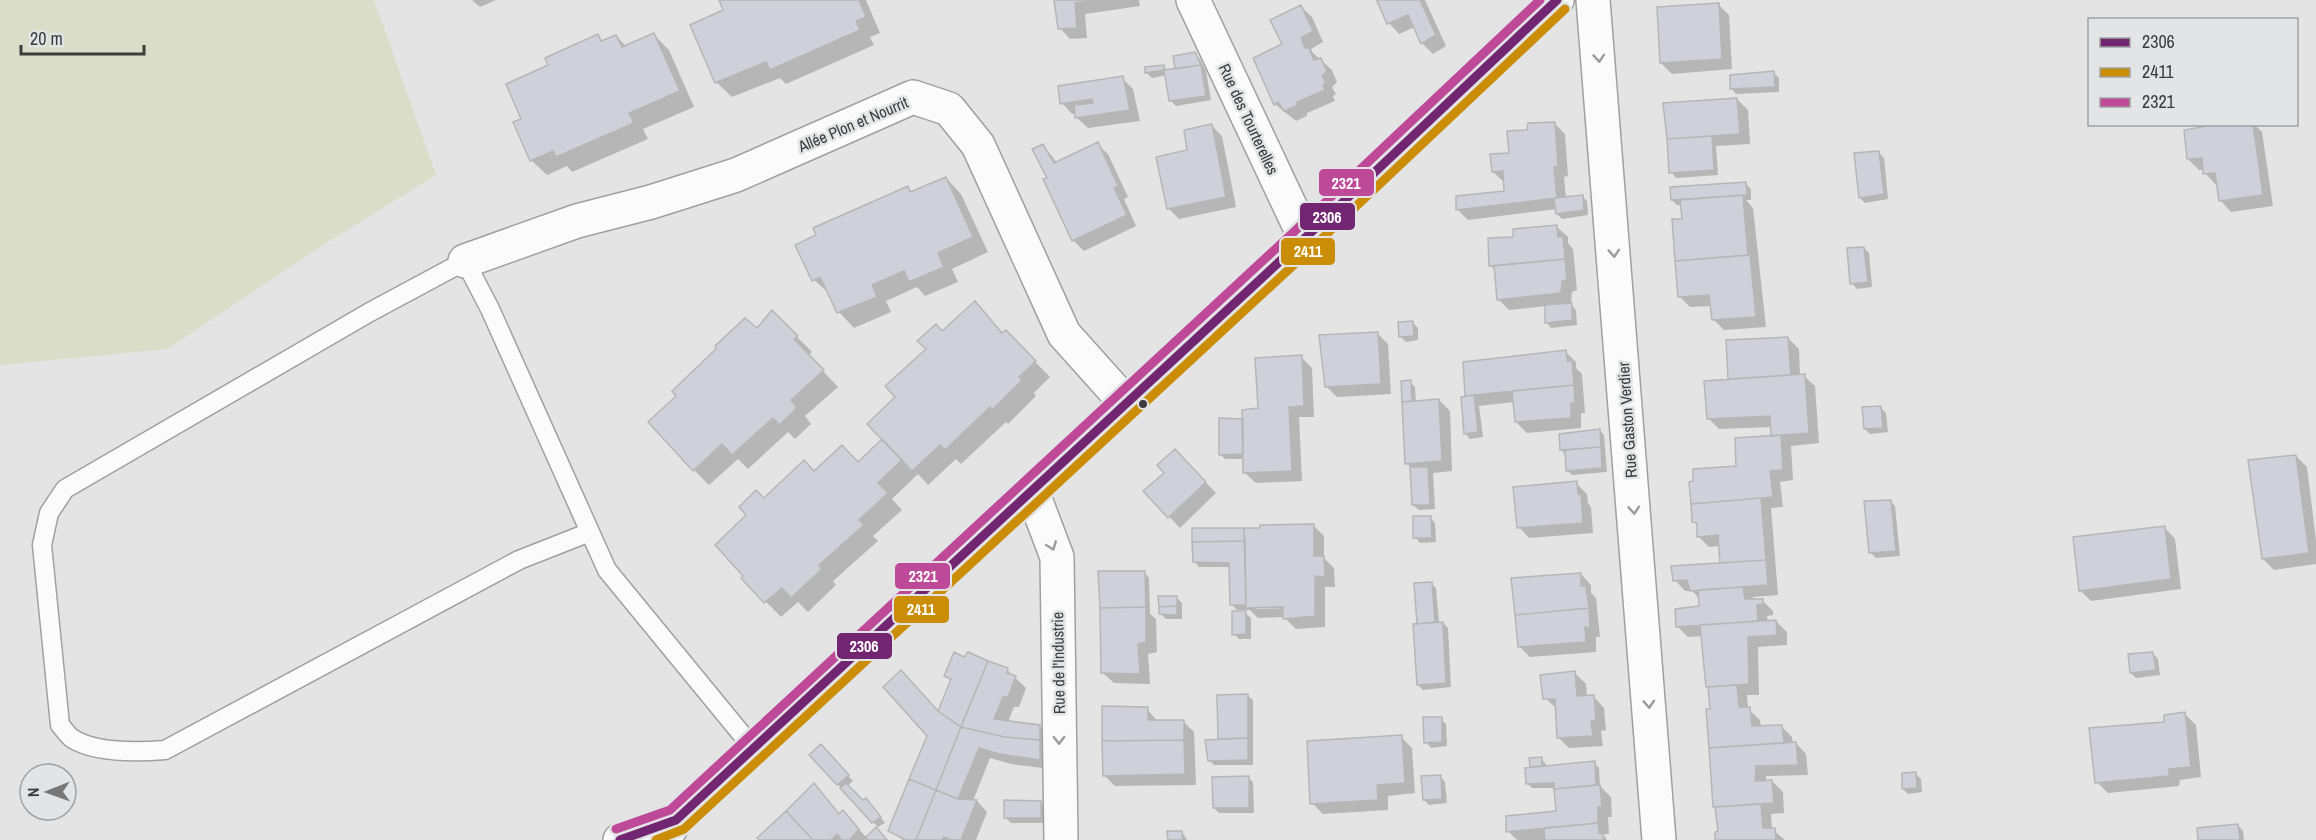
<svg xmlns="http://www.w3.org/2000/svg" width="2316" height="840" font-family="'Archivo Narrow',sans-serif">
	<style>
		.green { fill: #daddc8 }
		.shadow { fill: #0003; fill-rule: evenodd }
		.building { fill: #ced1da; stroke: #b6b6b7; stroke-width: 1.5 }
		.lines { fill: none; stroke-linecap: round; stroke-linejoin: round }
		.service-casing { stroke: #a0a0a1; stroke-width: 21 }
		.minor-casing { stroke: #a0a0a1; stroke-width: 36 }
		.tertiary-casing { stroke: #a0a0a1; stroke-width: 36 }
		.service { stroke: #fbfbfb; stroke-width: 18 }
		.minor { stroke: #fbfbfb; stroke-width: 33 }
		.tertiary { stroke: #fbfbfb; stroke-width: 33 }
		.bus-1-casing { stroke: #e3e4e5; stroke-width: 14 }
		.bus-2-casing { stroke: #e3e4e5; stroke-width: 14 }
		.bus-3-casing { stroke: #e3e4e5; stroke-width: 14 }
		.bus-1 { stroke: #722671; stroke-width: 9 }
		.bus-2 { stroke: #cc8d06; stroke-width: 9 }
		.bus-3 { stroke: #be4999; stroke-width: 9 }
		.oneway { stroke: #9c9c9c }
		.bus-dot { fill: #3c3c3d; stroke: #e3e4e5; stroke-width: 2 }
		.labels { text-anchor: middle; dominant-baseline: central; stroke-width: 5; stroke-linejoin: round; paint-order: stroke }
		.street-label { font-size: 16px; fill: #3c3c3d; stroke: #e3e4e5 }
		.line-badge { stroke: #e3e4e5; stroke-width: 2 }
		.badge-label { font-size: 16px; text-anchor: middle; font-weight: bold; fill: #fff }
	</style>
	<rect width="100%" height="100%" fill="#e4e4e4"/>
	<path class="green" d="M0,0H374L436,175L312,252L168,349L0,365Z"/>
	<path class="shadow" d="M472,0H496L480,7Z
		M721,0H866L880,33L870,37L874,45L786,84L780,78L732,97L716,82L725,11Z
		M1056,0H1139L1140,6L1085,14L1087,38L1070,39L1060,28Z
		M1382,0H1425L1446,46L1433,54L1422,43L1415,27L1399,34L1389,23Z
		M1718,4L1729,15L1732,69L1672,74L1661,63Z
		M1301,7L1312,17L1323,42L1311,49L1313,53L1332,70L1337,82L1332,87L1336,94L1333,96L1335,101L1307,113V116L1296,121L1275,104L1284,45Z
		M654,35L669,50L694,107L643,129L648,139L572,172L567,166L547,175L531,160L523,120L550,66L598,36L603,42L616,36L627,47Z
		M1195,54L1200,59L1206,71L1211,100L1176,106L1170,100L1167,75L1152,78L1147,73L1163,66L1168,71L1176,70Z
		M1774,73L1779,78V92L1736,94L1731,88Z
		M1122,78L1133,89L1140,121L1088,128L1077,118L1076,113L1072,114L1062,103Z
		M1737,99L1748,110L1750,144L1716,146L1718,175L1676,178L1671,172L1665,104Z
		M1554,123L1565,134L1568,176L1564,177L1566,198L1582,196L1587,201L1588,215L1562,219L1557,214V209L1468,220L1457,209L1505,192V183L1493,172L1529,131Z
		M2230,124H2254L2262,132L2273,206L2231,212L2221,201L2218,183L2215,184L2205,173L2204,169L2199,170L2188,159Z
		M1211,125L1222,136L1236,207L1179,219L1168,208L1189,151Z
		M1097,144L1108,154L1128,197L1124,199L1136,226L1084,251L1073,240L1049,178L1043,145L1057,163Z
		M1879,153L1884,158L1888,199L1865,203L1860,198Z
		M946,178L961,194L988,252L952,269L958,282L925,296L917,287L886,301L891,312L854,328L839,312L830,294L814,280L908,188L913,193Z
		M1746,184L1751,189V200H1746L1753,208L1766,327L1724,330L1713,319L1712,306L1690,307L1679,296L1673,221L1683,220L1682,205H1677L1672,200Z
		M1557,227L1568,237V243L1573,249L1577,290L1572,292L1571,305L1576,310L1577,325L1551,328L1546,322V306L1509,310L1498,299L1496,271L1491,266L1515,238Z
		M1864,248L1869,253L1872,287L1857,289L1852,283Z
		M975,303L1003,334L1006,332L1050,377L1034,393L1036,396L1008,424L1006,422L961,464L956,459L928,485L918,474L892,499L902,510L873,536L878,541L833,581L836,585L808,612L798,602L781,617L743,578L764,500L815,473L859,463L884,439L897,398L928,349Z
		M772,312L812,352L808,355L838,387L805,416L811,424L795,439L788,432L748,469L738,459L709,485L694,470Z
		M1412,322L1418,328V340L1406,342L1400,336Z
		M1377,333L1388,344L1391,394L1337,397L1326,386Z
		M1788,338L1799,349L1800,376H1804L1815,386L1819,443L1791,446L1793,480L1780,482L1783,507L1771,508L1778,595L1753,597L1754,601H1763L1773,611V615L1767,616L1768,622L1776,621L1787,632V645L1758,647L1759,695H1747L1748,709L1760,720L1761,727L1781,726L1792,737L1793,744L1796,743L1806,754L1808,775L1766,776V782L1772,781L1783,792L1784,813L1771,814L1772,829L1785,840H1716L1719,832L1717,809L1715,807L1712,710L1702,636L1688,637L1677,626L1700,607V599L1692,591H1685L1675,580L1722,564L1720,546L1709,547L1698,536V526L1694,522L1737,467L1773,437L1772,427L1719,429L1708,418L1730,381L1728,342Z
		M1565,351L1576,362V368L1582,374L1585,413H1581V428L1527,433L1516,422L1514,402L1479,406L1483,437L1470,439L1465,433L1469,397L1467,395Z
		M1301,357L1312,368L1314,417H1299L1302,481L1256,483L1245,473V459H1225L1220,454L1244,420L1260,409Z
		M1403,382H1410L1415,387L1416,403L1439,400L1450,411L1452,471L1433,473L1435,509L1419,510L1413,505L1412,468L1407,464Z
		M1880,407L1886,413L1888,432L1870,434L1865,429Z
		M1599,430L1604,435L1607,472L1572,475L1567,470L1566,455L1561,450Z
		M1175,451L1216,493L1180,528L1145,491L1166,473Z
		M2296,456L2307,467L2316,540V564L2274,570L2263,559Z
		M1576,483L1587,494L1588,503L1591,507L1593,533L1529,538L1519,527Z
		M1890,501L1895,506L1900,556L1876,558L1871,553Z
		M1430,517L1435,523L1436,542L1420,543L1415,537Z
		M1313,525L1324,536V558L1334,568L1335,587H1325V627L1296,629L1284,617L1258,618L1250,610H1237L1232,605L1230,567H1199L1194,561L1262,529ZM1291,605V608L1256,609V606Z
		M2165,528L2175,539L2181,589L2091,601L2080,590Z
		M1144,572L1149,578L1150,614L1156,619L1157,652L1148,654L1150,684L1114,683L1103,673Z
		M1581,574L1591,585V593L1596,598L1600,637H1596V652L1530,657L1519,646Z
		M1431,583L1436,588L1439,623H1443L1448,628L1451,687L1423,690L1418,685V625Z
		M1176,597L1182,603V619H1166L1160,613Z
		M1245,613L1251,618V639H1239L1234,634Z
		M2152,653L2158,659L2160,675L2136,678L2131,673Z
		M965,659L1007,670L1026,688L1019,707H1014L1008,722L1039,726L1050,737L1051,769L1011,764L990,758L973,801H977L987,812L976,840H903L890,831L951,681L946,676Z
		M1575,673L1586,684L1587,697H1594L1604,708L1606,730L1601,731L1603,746L1569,748L1558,737L1557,709L1545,698Z
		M1247,695L1253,700V765H1214L1209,760L1219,740L1218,696Z
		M1147,709L1158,722L1183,721L1194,732L1196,785L1115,786L1105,776Z
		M2185,714L2196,725L2201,777L2180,780L2179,786L2108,793L2097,782L2165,723Z
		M1441,719L1446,724L1447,746L1431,748L1426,742Z
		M1401,737L1412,748L1415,793L1388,796V810L1323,814L1312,803Z
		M821,746L853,781L847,786L863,802L871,805L885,823L878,827L811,756Z
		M1531,759H1541L1546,764V767L1594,763L1599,768L1600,786L1611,797L1612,817H1608L1609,834H1603L1607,840H1517L1508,831L1558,812L1555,788H1532L1527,783L1532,768Z
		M1916,774L1921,779L1922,792L1908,794L1903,789Z
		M1440,776L1445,782L1447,803L1429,805L1424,800Z
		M1248,777L1253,782L1254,813H1219L1214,808Z
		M824,796L840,815L853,823L867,838L886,840H761Z
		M1040,802L1046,807V823H1011L1006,818Z
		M2238,825L2243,831L2244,840H2200Z
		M1182,832L1187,840H1169Z"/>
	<path class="building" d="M719,0H859L866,17L856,21L860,30L770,70L766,62L715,83L690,25L723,10Z
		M1054,0H1100L1075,3L1077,28L1058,29Z
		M1379,0H1420L1436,35L1421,44L1408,15L1387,24L1377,1Z
		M1719,3L1722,59L1660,63L1657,7Z
		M1301,5L1313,31L1301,38L1305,48H1309L1314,60L1321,58L1327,71L1322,76L1326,82L1323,85L1325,90L1297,102L1298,105L1284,111L1278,102L1274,105L1253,58L1282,44L1270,20Z
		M654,33L680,91L629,113L634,123L556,157L553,151L530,161L513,122L521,119L506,84L548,65L545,58L598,34L601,41L616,35L622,47Z
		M1195,52L1201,65L1175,69L1173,56Z
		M1164,65V70L1145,73V67Z
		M1201,65L1206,96L1169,101L1164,70Z
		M1774,71L1775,87L1730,89V75Z
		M1123,76L1130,110L1075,118L1074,105L1093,103L1092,99L1060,104L1058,86Z
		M1737,98L1740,134L1667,139L1663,103Z
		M1555,122L1558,166L1554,167L1557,198L1456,210V196L1504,191L1503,171L1492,172L1490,154L1509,153L1507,131L1527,130L1528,123Z
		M1212,124L1226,197L1167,209L1156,157L1187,150L1184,130Z
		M2219,124H2253L2263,195L2219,201L2215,173L2203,174L2202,158L2187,159L2184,130Z
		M1712,136L1714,170L1669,173L1667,139Z
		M1098,142L1118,186L1114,188L1127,215L1072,241L1043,179L1047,178L1032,149L1043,144L1054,163Z
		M1879,151L1884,194L1859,198L1854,153Z
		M946,177L973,237L938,253L944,267L909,282L904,271L872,285L877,297L837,313L820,277L812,281L795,245L816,235L813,228L908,186L910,192Z
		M1746,182L1747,195L1671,200L1670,187Z
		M1583,195L1584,210L1556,214L1554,198Z
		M1743,195L1748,255L1675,261L1672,219H1682L1680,200Z
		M1557,225L1558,237L1563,236L1565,259L1489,266L1488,238L1513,237V229Z
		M1864,247L1868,282L1850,284L1847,248Z
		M1750,255L1756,317L1712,320L1709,295L1678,297L1675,261Z
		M1565,259L1567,280L1562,281L1561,293L1497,300L1494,266Z
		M975,301L1002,333L1006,330L1036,361L1019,377L1022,380L992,410L990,407L945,450L940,445L912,471L867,424L895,397L885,386L926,349L917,341L936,324L942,331Z
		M1572,303V320L1545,323V305Z
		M772,310L798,336L794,339L824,370L791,400L797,408L779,425L773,418L732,455L722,444L693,471L648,422L676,396L672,391L716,349L715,346L745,318L757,328Z
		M1413,321L1414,336L1399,337L1398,322Z
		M1378,332L1381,384L1325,387L1319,335Z
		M1788,337L1791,375L1728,379L1726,340Z
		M1566,350L1567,361H1572L1574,385L1465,396L1463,362Z
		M1302,355L1304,406L1289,407L1292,471L1243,473L1242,410L1258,408L1255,358Z
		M1805,374L1809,433L1771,436L1770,416L1707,419L1704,381Z
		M1411,380L1412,401L1402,402L1401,381Z
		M1574,385L1575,403H1571V418L1515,422L1512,391Z
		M1474,395L1478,432L1464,434L1461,397Z
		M1439,399L1442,461L1405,464L1402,402Z
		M1881,406L1883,428L1864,429L1862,407Z
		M1219,418L1243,419V454L1219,455Z
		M1600,429L1601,447L1560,450L1559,434Z
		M1781,435L1783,470L1770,471L1773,497L1691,504L1689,482L1693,481V469L1736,466L1735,438Z
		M882,439L902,460L878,483L888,493L859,520L864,525L819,565L822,569L791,598L782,588L764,603L741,578L743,576L715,545L746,515L739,507L756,490L764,498L804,460L814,471L842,445L858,462Z
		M1601,447L1602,468L1566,471L1565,450Z
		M1175,449L1206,482L1168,518L1143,491L1164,473L1157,465Z
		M2296,455L2309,553L2262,559L2248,460Z
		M1410,467H1428L1430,505H1412Z
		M1577,481L1578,494L1581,495L1583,523L1517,528L1513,487Z
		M1761,498L1766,560L1720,563L1718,535L1697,537V523L1692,522L1691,504Z
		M1891,500L1896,551L1869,553L1864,501Z
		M1413,516H1431L1432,538H1413Z
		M1314,524V556H1324L1325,577L1315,576V616L1283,619V607L1246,608L1244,528H1260V525Z
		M2165,526L2171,579L2079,591L2073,537Z
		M1192,528H1244L1245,541L1192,542Z
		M1245,541L1246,605H1230L1229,563L1193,562L1192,542Z
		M1766,560L1768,585L1690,591L1687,580L1673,581L1671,566Z
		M1098,571H1145L1146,607L1100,608Z
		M1581,573V586H1586L1589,608L1515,615L1511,578Z
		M1432,582L1435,622L1417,624L1414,583Z
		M1743,587L1745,599H1763V604L1757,605L1758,621L1676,627L1675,609L1699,606L1698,590Z
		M1158,596H1177V606L1159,607Z
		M1177,606V615L1159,614V607Z
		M1146,607V642L1138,644L1140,674L1101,673L1100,608Z
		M1589,608L1590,628L1585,627L1586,642L1518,647L1515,615Z
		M1232,611H1246V634L1232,635Z
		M1776,620L1777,635L1748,637L1749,684L1706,687L1700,625Z
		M1443,622L1446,683L1417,685L1413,624Z
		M954,652L964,657L968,652L988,661L961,727L938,711L951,679L944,676Z
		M2153,652L2156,670L2130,673L2128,654Z
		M988,661L1008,668L1007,673L1016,676L1008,697H1003L994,719L1040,725V740L1005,737L961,727Z
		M901,670L938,711L961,727L936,790L909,779L927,736L883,687Z
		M1575,671L1577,696L1594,695L1596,720L1591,721L1593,736L1557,738L1555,699H1543L1540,675Z
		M1737,685L1739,707H1750L1752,726L1782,725L1784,743L1709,748L1706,709H1710L1708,687Z
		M1248,694V738L1218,739L1217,695Z
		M1102,706L1148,707V720H1184V740L1102,741Z
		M2185,712L2191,767L2169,769V776L2095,783L2089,728L2164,722V715Z
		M1423,717H1442V742L1424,743Z
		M961,727L1005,737L1040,740V760L999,754L979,748L958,799L936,790Z
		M1402,735L1405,783L1377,785L1378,800L1310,804L1307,741Z
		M1248,738V760L1208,761L1205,740Z
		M1184,740L1185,774L1103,776L1102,741Z
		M1796,742L1798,765L1756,766L1755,781L1772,780L1774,803L1713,807L1709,748Z
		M821,744L849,775L837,785L809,755Z
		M1542,757V766L1530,767L1529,758Z
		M1595,761L1596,785L1554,789V783L1526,784L1525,768Z
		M1916,772L1917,788L1902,789V773Z
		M1441,775L1442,799L1423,800L1421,776Z
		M1249,776V808H1213L1212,777Z
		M909,779L936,790L916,840H906L888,831Z
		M814,783L839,814L843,810L859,829L850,840H842L837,834L831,840H813L786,811Z
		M846,783L863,800L866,798L881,817L872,823L840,788Z
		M1600,785L1602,807H1598V823L1506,832V816L1556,811L1554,789Z
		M936,790L958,799L977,800L961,840H951L944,837L942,840H916Z
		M1004,800L1041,801V818H1004Z
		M1761,804L1763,828H1775L1776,840H1715V832L1718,831L1715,807Z
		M786,811L813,840H759L757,838Z
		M1598,823L1599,833L1603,834L1604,840H1545L1544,828Z
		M2238,824L2240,840H2198L2197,828Z
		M876,827L887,840H868L866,837Z
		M1167,831H1182L1183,840H1168Z"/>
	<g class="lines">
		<g class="service-casing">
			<path id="service" d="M590,532L519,560L165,750C139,752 96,753 73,739C68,736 64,729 60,725L42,545L49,513L65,489L370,312L465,261L490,309L607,570L753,748"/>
		</g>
		<g class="minor-casing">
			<path id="minor" d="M1193,0L1305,238
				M1593,0L1659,840
				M465,261L577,221L651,202L736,175L913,97L949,109L978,145L1064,334L1125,402
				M1032,491L1057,557L1061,840"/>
		</g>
		<g class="tertiary-casing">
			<path id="tertiary" d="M620,840L676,820
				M663,840L676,820L1305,238L1557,0"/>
		</g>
		<use href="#service" class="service"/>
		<use href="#minor" class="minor"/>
		<use href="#tertiary" class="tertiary"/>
		<g class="bus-1-casing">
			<path id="bus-1" d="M620,840L676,820L1305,238L1557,0"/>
		</g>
		<g class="bus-2-casing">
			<path id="bus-2" d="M656,840L684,829L1313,247L1565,9"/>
		</g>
		<g class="bus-3-casing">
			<path id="bus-3" d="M616,829L670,810L1297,229L1540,0"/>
		</g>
		<use href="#bus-1" class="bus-1"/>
		<use href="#bus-2" class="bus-2"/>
		<use href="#bus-3" class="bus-3"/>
	</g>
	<defs><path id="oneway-chevron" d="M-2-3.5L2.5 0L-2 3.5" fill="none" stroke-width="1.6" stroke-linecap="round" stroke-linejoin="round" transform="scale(1.5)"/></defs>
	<g class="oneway">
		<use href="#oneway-chevron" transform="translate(1599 58) rotate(86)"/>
		<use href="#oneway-chevron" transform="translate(1614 253) rotate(86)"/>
		<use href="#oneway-chevron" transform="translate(1634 510) rotate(86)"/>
		<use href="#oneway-chevron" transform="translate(1052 546) rotate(69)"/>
		<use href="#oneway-chevron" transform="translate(1649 704) rotate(86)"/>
		<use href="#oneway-chevron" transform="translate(1059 740) rotate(89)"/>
	</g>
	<circle class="bus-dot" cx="1143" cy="404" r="5"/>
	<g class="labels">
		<g class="street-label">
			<text transform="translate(1249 119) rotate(65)">Rue des Tourterelles</text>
			<text transform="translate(853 124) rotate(-23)">Allée Plon et Nourrit</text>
			<text transform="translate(1627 420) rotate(-94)">Rue Gaston Verdier</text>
			<text transform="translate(1058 663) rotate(-91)">Rue de l'Industrie</text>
		</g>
	</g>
	<g class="line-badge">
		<rect x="1318" y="168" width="57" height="29" rx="6" fill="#be4999"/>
		<rect x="1299" y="202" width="57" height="29" rx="6" fill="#722671"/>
		<rect x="1280" y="237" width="56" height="29" rx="6" fill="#cc8d06"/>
		<rect x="894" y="562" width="57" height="28" rx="6" fill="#be4999"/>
		<rect x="893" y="595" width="57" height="29" rx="6" fill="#cc8d06"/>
		<rect x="836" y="632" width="57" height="28" rx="6" fill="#722671"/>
	</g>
	<g class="badge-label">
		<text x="1346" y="189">2321</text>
		<text x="1327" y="223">2306</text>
		<text x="1308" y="257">2411</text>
		<text x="923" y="582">2321</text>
		<text x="921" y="615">2411</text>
		<text x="864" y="652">2306</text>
	</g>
	<rect x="2088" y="18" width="210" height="108" fill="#e3e4e5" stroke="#a0a1a2" stroke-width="1.5"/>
	<rect x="2100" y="38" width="30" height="9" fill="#722671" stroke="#a0a1a2" stroke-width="1.5"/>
	<text x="2142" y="48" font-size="18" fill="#3c3c3d">2306</text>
	<rect x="2100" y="68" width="30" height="9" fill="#cc8d06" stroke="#a0a1a2" stroke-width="1.5"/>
	<text x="2142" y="78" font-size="18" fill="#3c3c3d">2411</text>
	<rect x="2100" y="98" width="30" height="9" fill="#be4999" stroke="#a0a1a2" stroke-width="1.5"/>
	<text x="2142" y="108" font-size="18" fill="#3c3c3d">2321</text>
	<g transform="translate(48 792) rotate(269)"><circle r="28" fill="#e3e4e5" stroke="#a0a1a2" stroke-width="1.5"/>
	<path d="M0-4.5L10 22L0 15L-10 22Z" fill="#777777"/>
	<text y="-9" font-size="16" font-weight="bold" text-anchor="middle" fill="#3c3c3d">N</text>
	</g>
	<path d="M21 45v9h123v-9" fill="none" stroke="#3c3c3d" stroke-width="3"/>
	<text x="30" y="45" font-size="18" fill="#3c3c3d" stroke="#e3e4e5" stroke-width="4.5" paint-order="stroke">20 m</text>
</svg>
